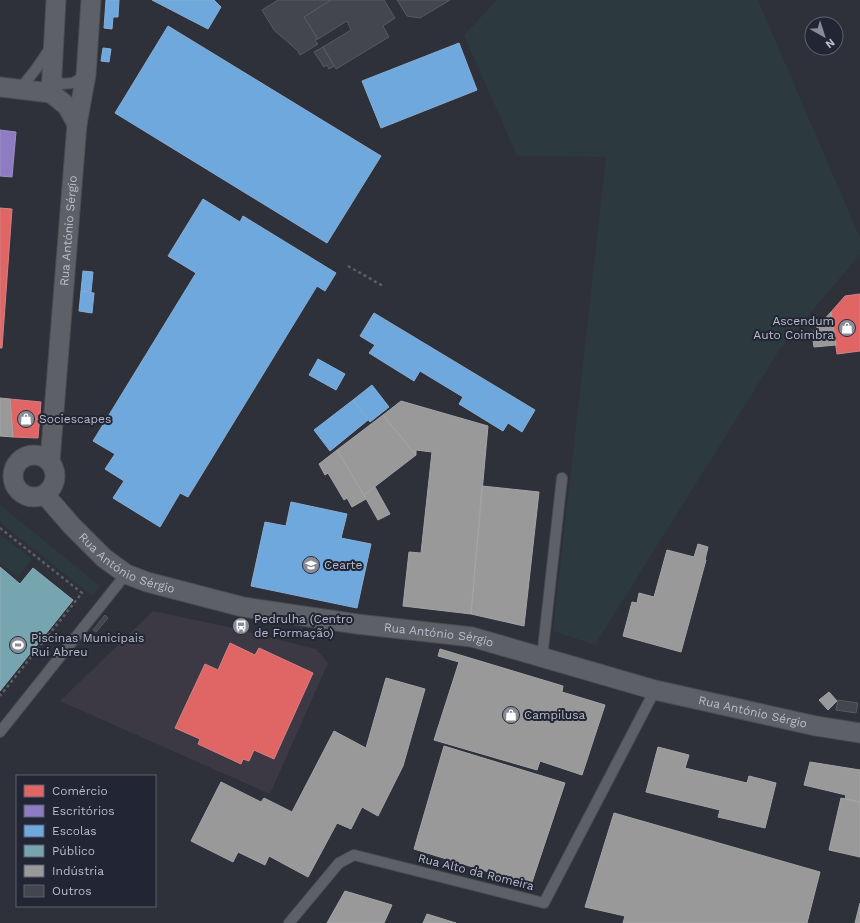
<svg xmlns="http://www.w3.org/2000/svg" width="860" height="923" font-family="'Work Sans',sans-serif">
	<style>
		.medical { fill: #3c3945 }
		.green { fill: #2c3a3f }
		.shops { fill: #e06666; stroke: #d58084 }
		.offices { fill: #8e7cc3; stroke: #9b8fc5 }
		.schools { fill: #6fa8dc; stroke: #86aed6 }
		.public { fill: #76a5af; stroke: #8aacb7 }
		.industry { fill: #999; stroke: #a3a4a7 }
		.building { fill: #43464d; stroke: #575961 }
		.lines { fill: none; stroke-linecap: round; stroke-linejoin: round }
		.lane-casing { stroke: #4a4c52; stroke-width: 12 }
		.street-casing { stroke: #4a4c52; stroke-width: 21 }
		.path { stroke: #5c5e64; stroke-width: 2.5; stroke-dasharray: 3 3; stroke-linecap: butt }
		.lane { stroke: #5e6067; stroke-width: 10 }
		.street { stroke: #5e6067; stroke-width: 19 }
		.labels { text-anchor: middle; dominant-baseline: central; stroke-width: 4; stroke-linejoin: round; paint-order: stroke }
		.street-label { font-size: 12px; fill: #babcc9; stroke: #222534 }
		.poi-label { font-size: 12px; fill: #babcc9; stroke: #222534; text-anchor: start }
	</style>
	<rect width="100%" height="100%" fill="#2e3139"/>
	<path class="medical" d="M153,611L228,627L316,649L328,663L270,794L60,701Z"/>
	<path class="green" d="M497,0H758L860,238V254L780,349L595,645L553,631L606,157L517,156L464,35Z
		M0,505L100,586L92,596L0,522Z
		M0,535L32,559L18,577L0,563Z"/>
	<path class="shops" d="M0,208L12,209L2,348H0Z
		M860,294V351L837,354L831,312L845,296Z
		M10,399L41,402L38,438L13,437Z
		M230,643L255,655L259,648L313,673L274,759L254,750L249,761L243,759L241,764L198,744L200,739L175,728L205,664L218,670Z"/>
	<path class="offices" d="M0,130L16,132L12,177L0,176Z"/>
	<path class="schools" d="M106,0H119L118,17H113L112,29L104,28Z
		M152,0H214L221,7L208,29Z
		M168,26L381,156L327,243L115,113Z
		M459,43L477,90L381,128L362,81Z
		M103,48L111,49L109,62L101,61Z
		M203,199L240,222L243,216L336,273L325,291L317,286L188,497L180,493L160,527L113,498L124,481L105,469L115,454L93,441L196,273L168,256Z
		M83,271L93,272L91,292L81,291Z
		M81,291L94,293L92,313L79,311Z
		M374,313L535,410L522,432L508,423L503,431L459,404L463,397L420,371L414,381L369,353L375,345L360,336Z
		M318,359L345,374L336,390L309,375Z
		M372,385L389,407L370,422L353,400Z
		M353,400L368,420L330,451L314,430Z
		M291,502L347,514L341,538L371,544L357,608L251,586L265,522L286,526Z"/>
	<path class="public" d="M0,567L20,584L33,568L73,600L0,691Z"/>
	<path class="industry" d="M831,312L836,345L814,347L812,333Z
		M0,398L10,399L13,437L0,436Z
		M401,401L488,426L471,614L403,606L409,552L421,553L432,452L416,450V455L383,415Z
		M383,415L416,455L364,495L337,450Z
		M337,450L366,499L352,507L347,498L344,500L328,473L325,475L319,464Z
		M482,486L539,492L524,626L471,614Z
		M375,487L390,514L378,520L364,495Z
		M698,544L708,547L705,560H706L681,652L623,636L632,602L637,603L639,593L654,597L667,550L694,557Z
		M440,649L563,686L562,692L605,705L582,775L540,761L537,770L434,740L459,662L438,656Z
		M386,678L425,689L403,766L378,816L362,807L351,829L337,823L308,877L269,856L265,865L238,852L233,862L191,841L221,782L261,802L264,798L292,812L334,731L366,748Z
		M829,692L837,701L828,710L819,700Z
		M444,746L565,783L531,885L414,849Z
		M658,747L689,755L685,768L747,783L749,776L776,783L765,828L718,817L720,810L646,792Z
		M810,762L860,770V802L845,799L846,795L804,785Z
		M841,798L860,802V857L829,850Z
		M614,813L820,872L807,923H623L625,916L585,907Z
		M345,891L392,905L384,923H327Z
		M860,903V923H855Z
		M427,914L456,923H423Z"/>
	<path class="building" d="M278,0H331L304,17L318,39L315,40L318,44L300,55L298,51L274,30L262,10Z
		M331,0H384L395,18L383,26L389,37L336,69L323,47L351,30L347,21L318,39L304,17Z
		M397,0H450L420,18L407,16Z
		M323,47L334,66L329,69L327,65L324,67L314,52Z
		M105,615L108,618L96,632L93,630Z
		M838,700L858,703L856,713L836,710Z"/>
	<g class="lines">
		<g class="lane-casing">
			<path id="lane" d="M52,75L61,84L73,83L86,75
				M20,89L36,69L51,47
				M542,658L562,478
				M0,732L126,574
				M289,923L339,863L354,855L544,903L655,690"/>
		</g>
		<g class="street-casing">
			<g id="street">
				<path d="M0,87L51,93L67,106L77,124"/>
				<path d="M51,93L56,0"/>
				<circle cx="34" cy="476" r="21"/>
				<path id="s1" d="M50,461L77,124L86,75L91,0"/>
				<path id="s2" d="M45,495L72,526L104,558L126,574L147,582L243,607L357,624L472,637L655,690L816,726L860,733"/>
			</g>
		</g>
		<path class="path" d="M348,266L383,286
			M0,528L82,593L0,696"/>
		<use href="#lane" class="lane"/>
		<use href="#street" class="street"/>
	</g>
	<defs>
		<g id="shop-disc" transform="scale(0.9)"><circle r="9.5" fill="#898b97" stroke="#222534"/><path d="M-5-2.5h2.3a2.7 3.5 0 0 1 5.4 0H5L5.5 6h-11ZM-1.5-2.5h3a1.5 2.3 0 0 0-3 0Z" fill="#fff"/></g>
		<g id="school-disc" transform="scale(0.9)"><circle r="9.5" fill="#898b97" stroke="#222534"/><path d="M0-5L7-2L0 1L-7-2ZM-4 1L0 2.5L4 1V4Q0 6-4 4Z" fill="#fff"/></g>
		<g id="bus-disc" transform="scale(0.9)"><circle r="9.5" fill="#898b97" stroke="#222534"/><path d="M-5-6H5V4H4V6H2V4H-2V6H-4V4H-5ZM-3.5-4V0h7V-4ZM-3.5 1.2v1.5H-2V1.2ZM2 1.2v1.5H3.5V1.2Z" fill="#fff"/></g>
		<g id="stadium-disc" transform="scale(0.9)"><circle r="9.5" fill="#898b97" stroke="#222534"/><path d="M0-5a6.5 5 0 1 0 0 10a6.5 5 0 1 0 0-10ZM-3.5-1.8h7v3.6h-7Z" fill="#fff"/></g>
	</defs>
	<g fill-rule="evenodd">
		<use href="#shop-disc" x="847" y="328"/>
		<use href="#shop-disc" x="26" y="419"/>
		<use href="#school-disc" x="311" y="565"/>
		<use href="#bus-disc" x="241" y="626"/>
		<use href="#stadium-disc" x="18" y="645"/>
		<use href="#shop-disc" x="511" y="715"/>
	</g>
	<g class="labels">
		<g class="street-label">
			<text stroke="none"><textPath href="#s1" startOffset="231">Rua António Sérgio</textPath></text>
			<text stroke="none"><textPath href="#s2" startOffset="109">Rua António Sérgio</textPath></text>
			<text stroke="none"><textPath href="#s2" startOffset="433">Rua António Sérgio</textPath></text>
			<text stroke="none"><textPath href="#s2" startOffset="757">Rua António Sérgio</textPath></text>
			<text transform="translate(476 872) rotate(14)">Rua Alto da Romeira</text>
		</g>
		<g class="poi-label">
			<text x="834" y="321" text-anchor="end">Ascendum<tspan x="834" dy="14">Auto Coimbra</tspan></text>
			<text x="39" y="419">Sociescapes</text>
			<text x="324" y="565">Cearte</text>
			<text x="254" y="619">Pedrulha (Centro<tspan x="254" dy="14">de Formação)</tspan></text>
			<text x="31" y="638">Piscinas Municipais<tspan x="31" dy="14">Rui Abreu</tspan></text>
			<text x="524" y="715">Campilusa</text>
		</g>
	</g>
	<rect x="16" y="775" width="140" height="132" fill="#222534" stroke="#5f6170"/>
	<rect x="24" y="785" width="20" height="12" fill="#e06666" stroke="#5f6170"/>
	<text x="52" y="795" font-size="12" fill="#babcc9">Comércio</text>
	<rect x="24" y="805" width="20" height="12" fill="#8e7cc3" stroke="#5f6170"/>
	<text x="52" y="815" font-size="12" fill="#babcc9">Escritórios</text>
	<rect x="24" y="825" width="20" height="12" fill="#6fa8dc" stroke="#5f6170"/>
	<text x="52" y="835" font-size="12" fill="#babcc9">Escolas</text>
	<rect x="24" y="845" width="20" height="12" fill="#76a5af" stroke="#5f6170"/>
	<text x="52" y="855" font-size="12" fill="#babcc9">Público</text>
	<rect x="24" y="865" width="20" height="12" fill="#999999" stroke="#5f6170"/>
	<text x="52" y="875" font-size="12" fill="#babcc9">Indústria</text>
	<rect x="24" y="885" width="20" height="12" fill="#43464d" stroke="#5f6170"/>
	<text x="52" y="895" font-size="12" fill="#babcc9">Outros</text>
	<g transform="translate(824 36) rotate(141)"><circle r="19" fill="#222534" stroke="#5f6170"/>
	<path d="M0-3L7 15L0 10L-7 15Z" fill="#898b97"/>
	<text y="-6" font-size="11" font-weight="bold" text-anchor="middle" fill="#babcc9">N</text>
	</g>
</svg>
